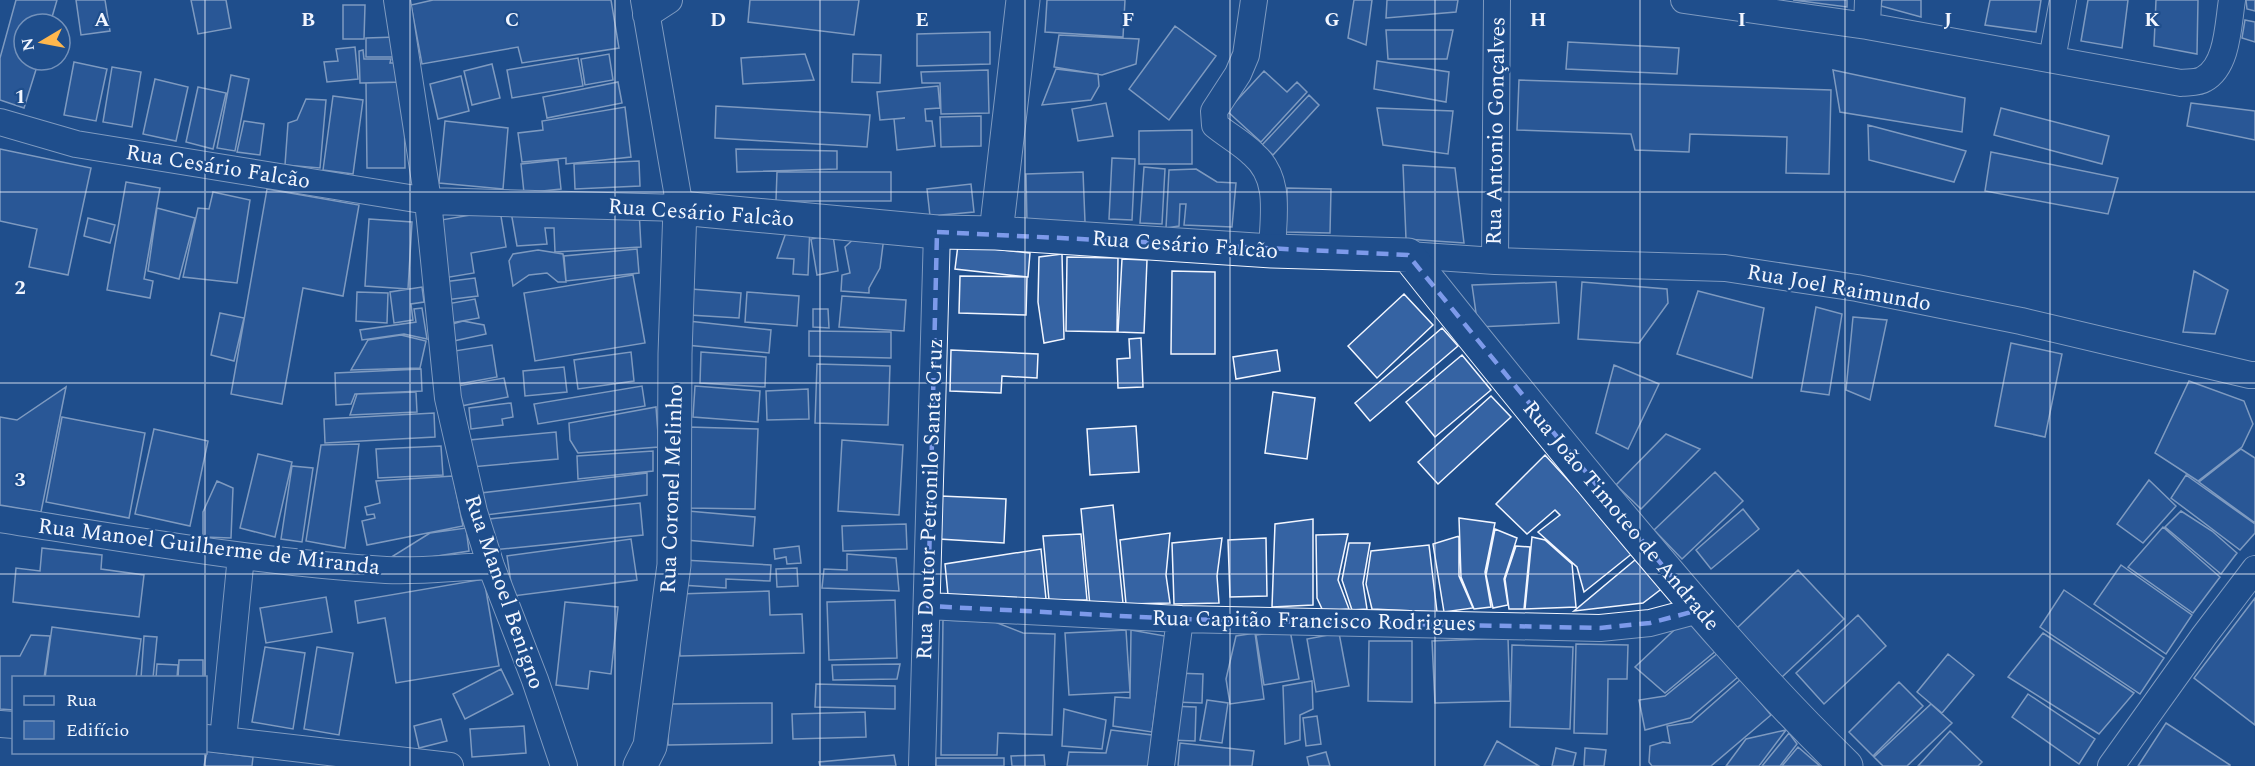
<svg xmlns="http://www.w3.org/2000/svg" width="2255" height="766" font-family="Spectral,serif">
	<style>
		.building { fill: #3563a3; stroke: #f2f6ff; stroke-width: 1.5 }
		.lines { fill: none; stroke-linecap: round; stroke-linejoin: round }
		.street-casing { stroke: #f2f6ff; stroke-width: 28 }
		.secondary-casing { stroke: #f2f6ff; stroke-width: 35 }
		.street { stroke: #1f4e8c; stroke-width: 26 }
		.secondary { stroke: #1f4e8c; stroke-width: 33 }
		.marked { fill: none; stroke: #7d9aea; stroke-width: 4.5; stroke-dasharray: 12 8; stroke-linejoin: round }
		.grid { fill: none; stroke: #f2f6ff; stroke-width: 1.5; stroke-opacity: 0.55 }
		.labels { text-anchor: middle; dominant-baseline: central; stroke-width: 4.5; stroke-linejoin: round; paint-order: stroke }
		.street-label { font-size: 22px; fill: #f2f6ff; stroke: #1f4e8c }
		.grid-label { font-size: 20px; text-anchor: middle; font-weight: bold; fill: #f2f6ff; stroke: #1f4e8c; stroke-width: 4.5; stroke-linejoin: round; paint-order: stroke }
	</style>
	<rect width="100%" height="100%" fill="#1f4e8c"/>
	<path class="building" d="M16,0H57L50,24H24V60H39L24,108L0,100V58Z
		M76,0H105L110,31L81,35Z
		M191,0H226L231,28L198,34Z
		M433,0H611L619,48L522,63L518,47L422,64L411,5Z
		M750,0H859L854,35L748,22Z
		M1047,0H1125L1123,37L1045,32Z
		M1354,0H1372L1366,45L1348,38Z
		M1387,0H1458L1456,12L1386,18Z
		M1793,0H1847V7Z
		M1882,0H1921V17L1881,6Z
		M1990,0H2041L2036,32L1985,25Z
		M2088,0H2128L2122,48L2081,41Z
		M2156,0H2198L2197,54L2154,46Z
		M2246,0H2255V11L2247,9Z
		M343,5H365L364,39H343Z
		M2245,20L2255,22V42L2242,38Z
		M1175,26L1216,56L1169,120L1129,89Z
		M1386,30H1453L1447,59H1388Z
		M990,32V64L917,66V34Z
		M1059,35L1139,39L1136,64L1102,75L1054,67Z
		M396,37V57H366V38Z
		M1568,42L1679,48L1677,74L1566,69Z
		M355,47L358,79L327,82L324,62L338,61L336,49Z
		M363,50L364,59H391L390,63H398L399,82L360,83L359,51Z
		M609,54L613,80L585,85L581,59Z
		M805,54L814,80L743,84L741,58Z
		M853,54L881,55L880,83L852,82Z
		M578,58L583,86L512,98L507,70Z
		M1377,61L1449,72L1446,102L1374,89Z
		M74,62L107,69L96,121L64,115Z
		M492,64L500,98L472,105L464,71Z
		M112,67L141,72L132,127L103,122Z
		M1056,69L1098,74L1099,86L1091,100L1042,105Z
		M988,70L989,113L941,114L940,83H922L921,72Z
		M1833,70L1965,98L1962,132L1840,112Z
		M1264,71L1287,92L1297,82L1307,92L1261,142L1227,111Z
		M231,75L249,79L235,151L217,148Z
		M461,76L469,111L438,119L430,84Z
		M155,79L188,87L176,141L143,134Z
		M1519,80L1831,90L1829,174L1786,173L1787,137L1690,134L1689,152L1635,150L1631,134L1517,130Z
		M404,82L405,168H367L366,83Z
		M618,82L622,103L547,118L543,97Z
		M938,86L940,108L925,109L926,121H932L935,146L897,150L894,119L905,118L880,120L877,92Z
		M198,87L226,93L213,149L186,142Z
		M1309,95L1319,105L1273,155L1262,145Z
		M333,96L363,100L353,174L323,170Z
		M306,99L326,100L320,168L285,165L288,123L297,120Z
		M1106,103L1113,136L1078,141L1072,109Z
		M2191,103L2255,111V140L2187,126Z
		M716,106L870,115L867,147L715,138Z
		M625,107L631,157L566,164V158L522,162L518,133L543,130L542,121Z
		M1377,108L1453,111L1448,154L1383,145Z
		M2001,108L2109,136L2102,164L1994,135Z
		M981,116V146L941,147L940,117Z
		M244,121L264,124L260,155L237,152Z
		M445,121L508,128L503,189L439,183Z
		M1868,125L1966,151L1954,182L1869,160Z
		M1192,130V164H1139V131Z
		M0,149L91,168L68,275L29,267L37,229L0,221Z
		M736,149L837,151V169L737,172Z
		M1991,152L2118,178L2108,214L1985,191Z
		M1112,158L1135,159L1132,220L1109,219Z
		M558,160L561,189L524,193L521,164Z
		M639,161L640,186L575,189L574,164Z
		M1403,165L1455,168L1464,243L1406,239Z
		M1144,167L1165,169L1162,224L1140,223Z
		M1196,169L1217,182L1236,183L1232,227L1184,225L1186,204H1180L1179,226L1166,228L1169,170Z
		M777,172H891V201H776Z
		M1083,172L1085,222L1027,223L1026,174Z
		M126,182L160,188L144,279L153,281L150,298L107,290Z
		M971,184L974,212L930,216L927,189Z
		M1287,188L1331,189L1330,233L1286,232Z
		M267,189L359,205L343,296L303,288L282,404L231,394Z
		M213,192L250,200L237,283L183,277L198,208L209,209Z
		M510,206L639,210L641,247L555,252L554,228H545L547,244L517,246Z
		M157,208L195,218L179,279L148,271Z
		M500,210L506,247L471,253L474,273L444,278L435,221Z
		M88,218L115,225L110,243L84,236Z
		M369,219L412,222L408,289L365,286Z
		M789,224L810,225L808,275L793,274L794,259L777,258Z
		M859,234L884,237L880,268L869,288V293L841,291L842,275L850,273L845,247Z
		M833,235L838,271L817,275L811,239Z
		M958,245L1030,253L1028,277L955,269Z
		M637,249L639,273L566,281L564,256Z
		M538,250L563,254L566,282H558L547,273L529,275L513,286L509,261L513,254Z
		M1062,254L1064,339L1044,343L1038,302L1039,257Z
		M1067,257L1118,258L1117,332L1066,331Z
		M1122,259L1147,260L1144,333L1118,332Z
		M1172,271L1215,272V354H1171Z
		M2194,271L2228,290L2215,334L2183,332Z
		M633,275L645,343L535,361L524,293Z
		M960,276L1027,277L1026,315L959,313Z
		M475,278L478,296L445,300L443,282Z
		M1556,282L1559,323L1478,327L1472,285Z
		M1582,282L1667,289L1668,303L1639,343L1578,339Z
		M422,287L424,302L411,304L413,320L394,323L390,292Z
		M691,289L741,293L739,318L689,315Z
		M1698,291L1764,308L1752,378L1677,354Z
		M357,292L388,293L387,323L356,321Z
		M747,292L799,296L797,326L745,322Z
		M1404,294L1433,325L1377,378L1348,346Z
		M842,296L906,300L904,331L839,327Z
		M475,299L479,318L445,324L441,305Z
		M1816,307L1842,314L1829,395L1801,391Z
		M422,308L427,339L404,334L362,340L360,330L416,322L414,309Z
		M813,309H828L829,328L813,327Z
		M220,313L244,318L234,361L211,355Z
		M1853,317L1887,320L1870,400L1846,390Z
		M463,321L484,325L486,334L449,342L445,326Z
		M688,321L771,330L769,353L686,345Z
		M1442,328L1458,346L1370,421L1355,403Z
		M809,331L891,332V358L809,356Z
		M401,335L426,341L420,368L351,370L368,340Z
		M1141,338L1143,387L1118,388L1117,359L1130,358L1129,339Z
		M2011,343L2062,354L2045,437L1995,426Z
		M492,345L497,377L453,385L448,352Z
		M951,350L1038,354L1037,378L1002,376L1001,393L950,391Z
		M1277,350L1280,371L1236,379L1233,357Z
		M631,352L634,381L578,389L574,360Z
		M701,352L766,357L765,387L700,383Z
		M1462,355L1491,390L1435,437L1406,402Z
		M817,364L890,366L888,425L815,423Z
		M1614,365L1659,384L1628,449L1596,433Z
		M564,367L567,392L525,396L523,371Z
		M421,369L422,391L355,394L351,404L336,405L335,373Z
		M504,378L508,397L461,406L457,386Z
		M2189,381L2244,401L2253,424L2242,447L2198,481L2155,453Z
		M642,386L645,406L538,424L534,404Z
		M695,386L760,391L758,422L693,417Z
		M66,387L41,512L0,505V417L17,420Z
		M808,389L809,419L767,420L766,391Z
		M416,392L417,412L350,415L357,394Z
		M1273,392L1315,398L1307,459L1265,453Z
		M1491,396L1511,417L1438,484L1418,462Z
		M511,403L513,417L502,419L503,425L471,429L469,408Z
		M656,407L659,447L578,453L570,440L569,423Z
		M434,413L435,437L325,443L324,419Z
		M62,417L145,433L129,518L46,502Z
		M1136,426L1139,472L1090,475L1087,429Z
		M688,427L758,429L755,509L686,508Z
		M154,429L208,441L190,526L135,514Z
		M556,432L558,459L471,467L469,440Z
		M1666,434L1700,449L1641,509L1616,485Z
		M842,440L903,445L899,515L838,511Z
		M359,444L345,548L306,541L321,445Z
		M441,446L443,475L378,478L376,449Z
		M2241,449L2255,458V523L2199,482Z
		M653,451V471L578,479L577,456Z
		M258,454L292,462L275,537L240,528Z
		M1545,455L1634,552L1584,592L1577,567L1538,532L1560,515L1555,510L1527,534L1496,504Z
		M292,466L313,468L302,542L281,539Z
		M1715,472L1743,501L1682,559L1654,530Z
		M647,473V495L486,515L481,493Z
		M2186,475L2255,524V533L2240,550L2171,498Z
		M453,476L463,526L367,545L362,521L375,518L374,514L367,515L365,507L380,503L376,481Z
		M2149,480L2176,506L2143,543L2117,524Z
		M217,481L233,488L231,538L203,537V512Z
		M941,496L1006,499L1004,543L939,539Z
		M640,503L643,535L492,550L489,519Z
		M1113,505L1123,603L1090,606L1081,509Z
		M1743,509L1759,529L1711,569L1696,550Z
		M688,511L755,517L753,546L686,540Z
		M2181,511L2212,531L2237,553L2221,574L2165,527Z
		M1459,518L1495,523L1485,572L1491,607L1474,609L1461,577Z
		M1313,519V605L1272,607L1275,524Z
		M906,524L907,549L843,551L842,526Z
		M2163,527L2220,577L2193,613L2128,567Z
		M466,528L469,551L418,559L393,556L430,533Z
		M1495,529L1517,538L1504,579L1508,605L1493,608L1486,575Z
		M1170,533L1166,575L1170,603L1126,604L1120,540Z
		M1081,534L1087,600H1049L1043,536Z
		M1348,534L1338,580L1349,609L1323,611L1317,598L1316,535Z
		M1459,536V576L1473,608L1444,612L1433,544Z
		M1532,537L1545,540L1572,564L1576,607L1525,609Z
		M1222,538L1217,576L1219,603L1174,604L1172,543Z
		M1266,538L1267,596L1230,597L1228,540Z
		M631,539L637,580L513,596L507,556Z
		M1349,543H1370L1363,583L1367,609L1352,610L1342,580Z
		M1429,545L1437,612L1372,609L1366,584L1371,551Z
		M799,546L801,563L787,564L786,557L775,559L774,549Z
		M1516,546L1530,547L1524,609H1509L1505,579Z
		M42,548L102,555L101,569L144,575L139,617L13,602L16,568L40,571Z
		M1041,549L1046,599L948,595L945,564Z
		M847,554L896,558L899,591L822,588L824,569L847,570Z
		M683,560L771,565L770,581L726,579V588L681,585Z
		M1635,560L1664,587L1643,603L1574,611Z
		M2121,565L2192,615L2166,654L2094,604Z
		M797,568L798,586L777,587L776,569Z
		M1798,570L1844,619L1782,677L1736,629Z
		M484,579L499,666L396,683L385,618L358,623L355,601Z
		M2064,590L2164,658L2140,694L2040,627Z
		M769,591L770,615L802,614L804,653L680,656L678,594Z
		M326,597L332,632L266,643L260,608Z
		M2255,598V725L2194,678Z
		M895,600L897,658L829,660L827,602Z
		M565,602L618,607L611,674L590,671L588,689L556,685Z
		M1858,615L1886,646L1824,704L1796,673Z
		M1687,618L1717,650L1665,693L1635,667Z
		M943,620L995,622L1023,633L1055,634L1052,735L998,733L997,755H941Z
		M52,627L141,639L136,678H45Z
		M1126,630L1130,692L1069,695L1065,633Z
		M1131,630L1165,636L1152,732L1113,726L1115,697L1130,698Z
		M1290,630L1299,679L1264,685L1256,635Z
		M1255,633L1264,699L1230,704L1226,679L1236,636Z
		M1339,633L1349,686L1316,692L1307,639Z
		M2043,633L2134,693L2099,734L2008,677Z
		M31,635L50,636L44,678H14V710L0,709V656H20Z
		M144,636L157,637L153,678H141Z
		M1508,638L1510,701L1435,703L1432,641Z
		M1369,641H1412V702L1368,701Z
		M1576,644L1628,645L1627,679H1608L1607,734L1574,733Z
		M1512,645L1573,647L1570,729L1510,727Z
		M265,647L305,653L293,729L252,722Z
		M317,647L353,653L339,735L304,729Z
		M1718,653L1738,677L1690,718L1645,730L1639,700L1665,696Z
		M1948,654L1974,675L1942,713L1917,692Z
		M179,660H203V678H178Z
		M157,664L178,665L177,678H156Z
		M900,664L897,679L833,680L832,665Z
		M501,669L513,694L465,719L453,694Z
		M1175,673L1203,674L1202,703L1174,702Z
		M1741,679L1771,715L1711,766H1652L1649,762L1650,746L1663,742L1670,743L1667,726L1692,722Z
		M1312,681L1313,709L1300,715V740L1285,744L1283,686Z
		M1899,682L1923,706L1873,756L1849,732Z
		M816,684L895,686V709L815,707Z
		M2028,694L2095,739L2079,764L2012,717Z
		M1207,700L1228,703L1222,743L1200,740Z
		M772,703V743L668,745V704Z
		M1931,704L1952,723L1907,766H1883L1874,757Z
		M1170,706L1196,707L1195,741L1169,740Z
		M1064,709L1106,720L1102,749L1062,746Z
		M865,712L866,737L793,739L792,714Z
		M1317,716L1321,744L1306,746L1303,718Z
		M441,719L447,741L419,748L414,726Z
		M2166,723L2230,765V766H2138Z
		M524,726L526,753L472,757L470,729Z
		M1111,730L1152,735L1149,766H1067L1069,752L1106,753Z
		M1786,730L1759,766H1726L1746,739Z
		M1950,731L1982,762L1978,766H1918Z
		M1789,733L1797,744L1780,766H1762Z
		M1497,741L1539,766H1484Z
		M1180,743L1254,751L1252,766H1178Z
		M1798,747L1820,766H1782Z
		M1556,748L1576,753L1573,766H1552Z
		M1585,748L1606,750L1604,766H1584Z
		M207,751L253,757L252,766H204Z
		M1326,752L1330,766H1309L1307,757Z
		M894,755L896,766H820L819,762Z
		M1044,755L1045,766H1012L1011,756Z
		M936,758H1004V766H936Z"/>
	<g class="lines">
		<g class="street-casing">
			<path id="street" d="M397,0L428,201L448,398L474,512L491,566L535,680L564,766
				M1254,0L1246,55L1238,74L1214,111L1215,125C1227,135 1242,143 1253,154C1282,179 1273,216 1272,251
				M1684,0L1867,26L2181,83C2188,82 2198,83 2204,79C2228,66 2228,24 2232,0
				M646,15L669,0
				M1867,26L1868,0
				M2052,59L2063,0
				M0,122L76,144L428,201L680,208L644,0
				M1408,255L1495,261L1725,268L1857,288L2021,321L2250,375H2255
				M1495,261L1497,0
				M0,519C128,539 256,562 386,570C420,572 456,567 491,566
				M928,606L1180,619L1600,628L1650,623L1699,610
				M0,724L14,725
				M206,738L450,766
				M223,740L241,556
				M922,766L937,232
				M1161,766L1180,619
				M2111,766L2204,636L2255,569"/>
		</g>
		<g class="secondary-casing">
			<path id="secondary" d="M996,233L1023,0
				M640,766L650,746L674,565L675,354L680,208L937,232L996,233L1272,251L1408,255C1473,337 1539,418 1606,499C1683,591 1759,682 1846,766"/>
		</g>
		<use href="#street" class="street"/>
		<use href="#secondary" class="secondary"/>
	</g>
	<path d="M0 0H2255V766H0ZM937,232L1408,255L1699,610L1650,623L1600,628L1180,619L928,606Z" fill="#1f4e8c" fill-opacity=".55" fill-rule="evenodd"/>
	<path class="marked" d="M937,232L1408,255L1699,610L1650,623L1600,628L1180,619L928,606Z"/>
	<path class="grid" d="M205,0V678M410,0V766M615,0V766M820,0V766M1025,0V766M1230,0V766M1435,0V766M1640,0V766M1845,0V766M2050,0V766M0,192H2255M0,383H2255M0,574H2255M205,752V766"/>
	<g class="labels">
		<g class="street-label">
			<text transform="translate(1496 131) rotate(-89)">Rua Antonio Gonçalves</text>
			<text transform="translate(218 167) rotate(9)">Rua Cesário Falcão</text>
			<text transform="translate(701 213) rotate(4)">Rua Cesário Falcão</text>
			<text transform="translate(1185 245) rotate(4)">Rua Cesário Falcão</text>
			<text transform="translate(1839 288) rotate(10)">Rua Joel Raimundo</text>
			<text transform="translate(672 489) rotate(-88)">Rua Coronel Melinho</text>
			<text transform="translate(930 499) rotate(-88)">Rua Doutor Petronilo Santa Cruz</text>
			<text transform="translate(1621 516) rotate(50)">Rua João Timoteo de Andrade</text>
			<text transform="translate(209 547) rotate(7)">Rua Manoel Guilherme de Miranda</text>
			<text transform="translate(504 592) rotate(71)">Rua Manoel Benigno</text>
			<text transform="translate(1314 621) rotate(1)">Rua Capitão Francisco Rodrigues</text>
		</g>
	</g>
	<g class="grid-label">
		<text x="102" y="26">A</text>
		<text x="308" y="26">B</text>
		<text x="512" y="26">C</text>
		<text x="718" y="26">D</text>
		<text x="922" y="26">E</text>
		<text x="1128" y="26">F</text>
		<text x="1332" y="26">G</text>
		<text x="1538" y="26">H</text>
		<text x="1742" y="26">I</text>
		<text x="1948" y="26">J</text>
		<text x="2152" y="26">K</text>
		<text x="20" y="103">1</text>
		<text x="20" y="294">2</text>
		<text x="20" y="486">3</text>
	</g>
	<rect x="12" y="676" width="195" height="78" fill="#1f4e8c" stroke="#7391ba" stroke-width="1.5"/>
	<rect x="24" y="696" width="30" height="9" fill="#1f4e8c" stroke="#7391ba" stroke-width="1.5"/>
	<text x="66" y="706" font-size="18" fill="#f2f6ff">Rua</text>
	<rect x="24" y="721" width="30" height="18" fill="#3563a3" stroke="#7391ba" stroke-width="1.5"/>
	<text x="66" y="736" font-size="18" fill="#f2f6ff">Edifício</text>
	<g transform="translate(42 42) rotate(260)"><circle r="28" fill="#1f4e8c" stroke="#7391ba" stroke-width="1.5"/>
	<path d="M0-4.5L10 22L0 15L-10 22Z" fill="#ffb74d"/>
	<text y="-9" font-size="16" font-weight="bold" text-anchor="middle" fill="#f2f6ff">N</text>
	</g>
</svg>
